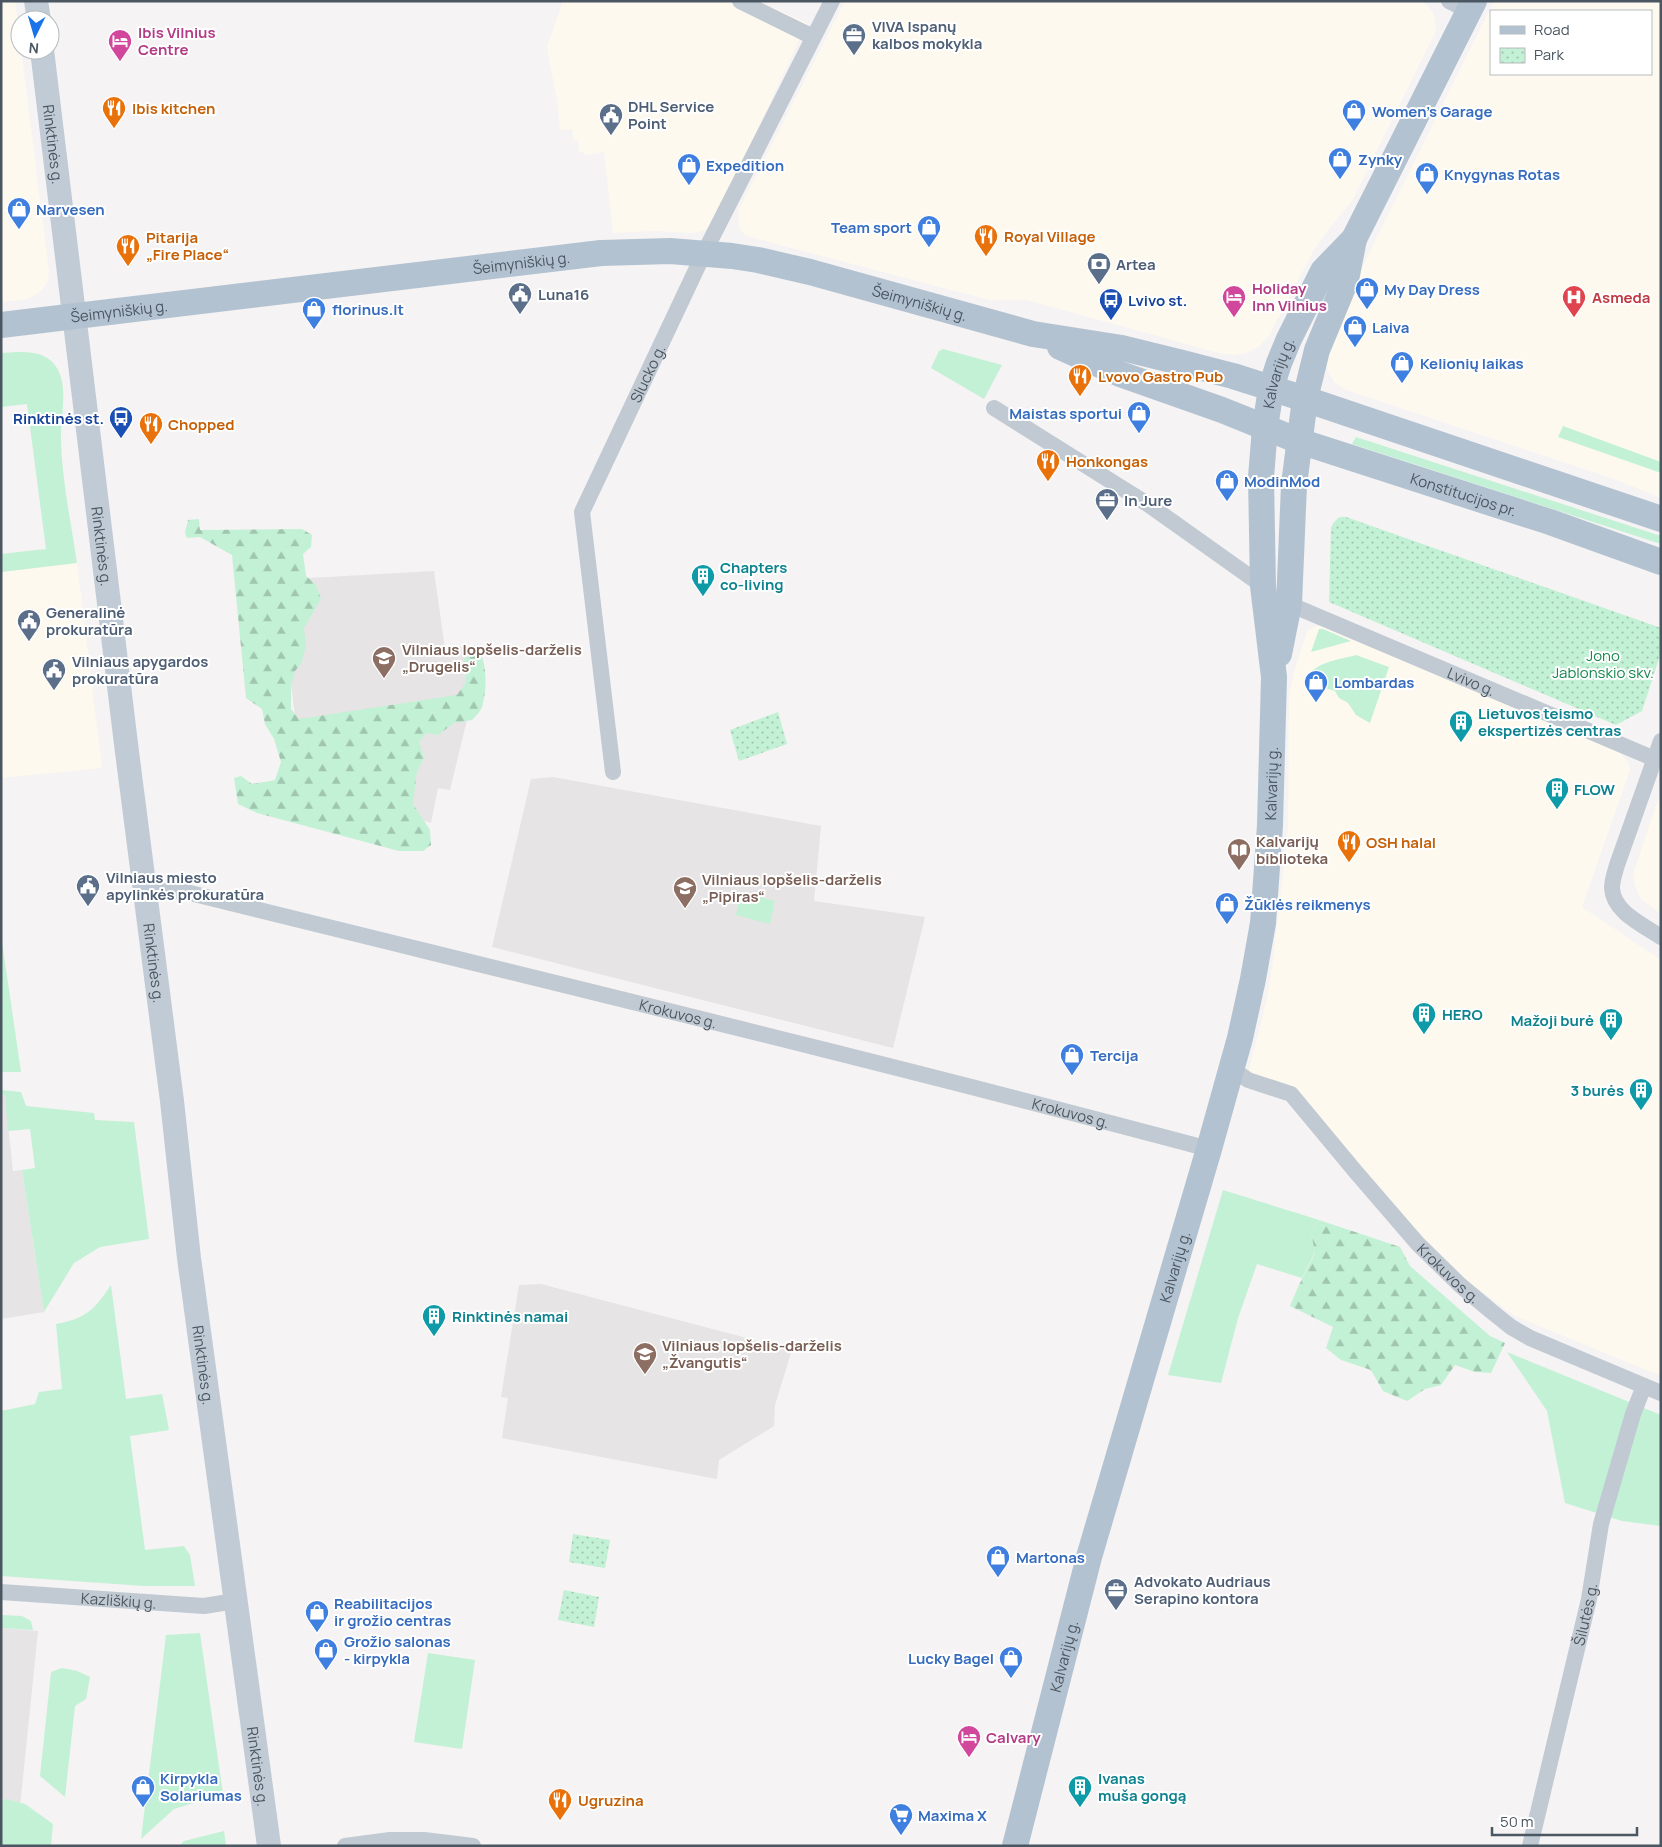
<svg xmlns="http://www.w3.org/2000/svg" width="1662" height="1847" font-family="Manrope,sans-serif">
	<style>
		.commercial { fill: #fdf9ef; fill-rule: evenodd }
		.education { fill: #e6e4e5 }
		.grass { fill: #c3f1d5 }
		.forest { fill: url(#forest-firs) }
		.park { fill: url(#park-dots) }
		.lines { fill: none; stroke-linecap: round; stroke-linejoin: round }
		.street { stroke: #c1cad2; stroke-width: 16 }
		.secondary { stroke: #c1cbd6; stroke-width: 24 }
		.primary { stroke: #b3c2d1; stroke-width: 26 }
		.labels { text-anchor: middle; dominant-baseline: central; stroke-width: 4; stroke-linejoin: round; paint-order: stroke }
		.service-label { font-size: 15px; font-weight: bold; fill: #4e5e75; stroke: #fff; text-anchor: start }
		.hotel-label { font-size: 15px; font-weight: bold; fill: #b23c85; stroke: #fff; text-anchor: start }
		.food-label { font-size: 15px; font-weight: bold; fill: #c56008; stroke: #fff; text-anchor: start }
		.shop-label { font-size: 15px; font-weight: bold; fill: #366cbe; stroke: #fff; text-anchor: start }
		.street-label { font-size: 15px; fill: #4a5661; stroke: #fff }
		.health-label { font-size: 15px; font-weight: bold; fill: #be3a42; stroke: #fff; text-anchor: start }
		.transit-label { font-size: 15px; font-weight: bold; fill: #164399; stroke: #fff; text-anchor: start }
		.culture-label { font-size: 15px; font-weight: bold; fill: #0d838f; stroke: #fff; text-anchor: start }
		.education-label { font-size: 15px; font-weight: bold; fill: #785e54; stroke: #fff; text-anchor: start }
		.park-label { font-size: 15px; fill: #17864f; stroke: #fff }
	</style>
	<defs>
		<pattern id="forest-firs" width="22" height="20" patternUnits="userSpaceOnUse" patternTransform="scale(1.25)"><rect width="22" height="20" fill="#c3f1d5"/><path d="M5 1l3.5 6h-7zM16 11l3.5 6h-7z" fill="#a0c6b0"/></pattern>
		<pattern id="park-dots" width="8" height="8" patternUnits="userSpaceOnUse" patternTransform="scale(1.25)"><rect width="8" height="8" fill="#c3f1d5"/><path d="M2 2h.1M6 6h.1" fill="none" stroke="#a0c6b0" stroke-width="1.8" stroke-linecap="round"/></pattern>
	</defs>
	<rect width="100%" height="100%" fill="#f5f3f3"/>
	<path class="commercial" d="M1,1H15L49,271L48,281L42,290L34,296L24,300L1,302Z
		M563,1H759L807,23L715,221L706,230L694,233L654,231L613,233L604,152L584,155L583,152L579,153L578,140L574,141L572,129L560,130L558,106L547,47Z
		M845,1H1421L1427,5L1434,14L1436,31L1352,201L1325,234L1314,250L1269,336L1258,347L1247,353L1233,355L1218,353L1027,300H989L750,237L744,234L739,227L738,211Z
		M1494,1H1661V498L1614,479L1346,390L1334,382L1328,371L1325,360L1340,312ZM1491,11H1651V74H1491Z
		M77,563L102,768L1,778V572Z
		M1316,626H1321L1619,752L1628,762L1630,769L1628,776L1582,907L1661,960V1376L1515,1316L1470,1283L1383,1197L1296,1089L1248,1073L1266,1004L1273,961L1288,829L1289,697L1294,672L1307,631Z
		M1661,791V914L1641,899L1635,886L1633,874Z"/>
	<path class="education" d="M434,571L445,649L475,645L481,704L467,720L450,790L438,788L431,823L303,782L288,659L292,579Z
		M553,777L821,826L814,901L925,917L893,1048L492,947L531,779Z
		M1,1094L5,1096L13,1171L22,1170L44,1312L1,1319Z
		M541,1284L789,1349L791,1353L775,1405L774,1426L719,1460L717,1479L502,1438L508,1398L501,1397L519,1285Z
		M1,1628L38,1631L16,1846H1Z"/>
	<path class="grass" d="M943,349L1002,365L984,399L931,368L939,351Z
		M17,352C35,352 51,354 59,372C68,392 60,419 61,441C62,481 71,522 77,563L1,572V554L46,549L27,404L1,407V353Z
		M1563,426L1661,462V473L1558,437Z
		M1356,437L1661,536V544L1352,444Z
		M1319,629H1323L1351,641L1311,652Z
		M1356,655L1389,667L1370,723L1356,715L1348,703L1339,698L1335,691L1304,682C1312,662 1338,660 1356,655Z
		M741,892L775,901L770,924L736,915Z
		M1,935L21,1072H1Z
		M1,1090L21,1092L26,1106L94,1113L95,1120L134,1122L149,1239L100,1247L74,1263L44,1312L22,1170L35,1168L30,1129L8,1131L5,1096L1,1094Z
		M1223,1190L1319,1220L1311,1232L1315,1252L1302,1278L1257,1264L1238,1318L1221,1383L1168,1375Z
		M111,1285L126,1399L162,1394L169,1430L130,1436L145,1550L184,1546L190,1555L195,1586H144L1,1576V1411L35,1404L39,1392L62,1389L56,1324C86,1319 95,1309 111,1285Z
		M1507,1352L1661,1415V1526L1622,1521L1565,1503L1547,1411Z
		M1,1615L22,1616L31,1621L33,1630L1,1628Z
		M200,1633L223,1794L174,1809L141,1839L166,1635Z
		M428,1653L475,1660L462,1749L414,1742Z
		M62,1668L77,1671L90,1677L86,1699L75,1706L65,1797L40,1776L51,1672Z
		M6,1799L25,1804L53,1824L51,1846H1V1802Z
		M224,1831L226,1846H179L184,1841Z"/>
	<path class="forest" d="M199,519L200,530L302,529L312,535L311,547L303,554L306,576L316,585L321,599L304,628L306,646L301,664L295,671L291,686V709L299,719L457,695L465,684L466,672L464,661L467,649L480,651C487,667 487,690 482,707C480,712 476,716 472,720L454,723L438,735L426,733L419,742L424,758L417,771L413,804L430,830L431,845L423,851H399L257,813L238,804L234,778L241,776L252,784L275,780L281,762L274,739L265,724L262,709L246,698L232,555L200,537L187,538L185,533L188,520Z
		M1319,1220L1400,1247L1410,1266L1490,1336L1505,1343L1491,1373L1475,1372L1455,1365L1441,1385L1425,1389L1407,1401L1383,1391L1371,1370L1341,1360L1326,1348L1333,1327L1290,1306L1298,1287L1315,1253L1311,1232Z"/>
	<path class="park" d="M1340,517H1346L1661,628V652L1642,711L1616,725L1329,602L1331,527L1335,521Z
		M778,712L787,744L739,761L730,730Z
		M573,1534L610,1540L605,1568L569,1562Z
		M564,1590L599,1597L594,1627L558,1620Z"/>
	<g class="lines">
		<g class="street">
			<path d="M740,1L813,37"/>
			<path d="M1449,1L1469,11"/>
			<path d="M994,408L1149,505L1263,586"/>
			<path id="s1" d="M1289,604L1655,759"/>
			<path d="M1661,741L1617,865C1615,872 1612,880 1612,888C1613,912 1643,925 1661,937"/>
			<path id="s2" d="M613,772L582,512L704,253L832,1"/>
			<path id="s3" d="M144,892L182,891C525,976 868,1058 1209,1149"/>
			<path id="s4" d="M1231,1068L1248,1080L1291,1094L1355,1171L1418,1244L1460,1285L1491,1311L1511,1327L1530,1338L1661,1393"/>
			<path id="s5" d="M1,1592L204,1606L235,1601"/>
			<path d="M345,1846L390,1840H424L473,1846"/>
			<path id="s6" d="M1530,1846L1589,1599L1601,1524L1633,1414L1644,1386"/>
		</g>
		<g class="secondary">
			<path d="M36,1L39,20"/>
			<path id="s7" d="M42,50L127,752L172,1101L189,1258L269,1846"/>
		</g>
		<g class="primary">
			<path id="s8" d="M1,325L601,253L670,251L732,256L758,260L810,272L1033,334L1122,348L1183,363L1233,376L1305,399L1661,519"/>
			<path id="s9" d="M1060,347L1120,374L1222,410L1299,441L1550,522L1661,562"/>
			<path d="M1279,654L1289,604L1294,485L1305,399L1317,350L1346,280L1354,239L1474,1"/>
			<path id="s10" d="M1015,1846L1089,1557L1209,1149L1240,1038L1253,979L1263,923L1270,825L1274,677L1263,586L1261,477L1265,428L1271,388L1279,363L1289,339L1323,271L1354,239"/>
		</g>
	</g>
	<defs>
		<g id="office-pin" transform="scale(1.25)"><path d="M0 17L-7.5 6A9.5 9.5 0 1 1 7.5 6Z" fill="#5c6f8a" stroke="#fff"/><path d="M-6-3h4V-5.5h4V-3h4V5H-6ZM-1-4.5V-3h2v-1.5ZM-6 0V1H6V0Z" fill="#fff"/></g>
		<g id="hotel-pin" transform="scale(1.25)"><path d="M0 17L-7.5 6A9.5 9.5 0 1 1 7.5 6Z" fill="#d1479c" stroke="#fff"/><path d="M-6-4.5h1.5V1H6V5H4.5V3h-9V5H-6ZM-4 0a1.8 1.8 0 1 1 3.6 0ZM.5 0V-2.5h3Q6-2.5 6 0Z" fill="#fff"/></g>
		<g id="restaurant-pin" transform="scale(1.25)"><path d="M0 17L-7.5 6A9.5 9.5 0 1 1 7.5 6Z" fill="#e8710a" stroke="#fff"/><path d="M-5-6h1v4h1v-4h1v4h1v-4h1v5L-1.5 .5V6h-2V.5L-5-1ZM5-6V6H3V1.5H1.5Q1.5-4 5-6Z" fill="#fff"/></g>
		<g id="shop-pin" transform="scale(1.25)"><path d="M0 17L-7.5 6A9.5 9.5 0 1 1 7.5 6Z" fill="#3f7fe0" stroke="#fff"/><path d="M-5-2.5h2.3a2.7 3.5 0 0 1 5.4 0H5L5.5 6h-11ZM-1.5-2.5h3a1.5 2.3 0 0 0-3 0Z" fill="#fff"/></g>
		<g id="civic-pin" transform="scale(1.25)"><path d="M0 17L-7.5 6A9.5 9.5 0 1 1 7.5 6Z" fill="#5c6f8a" stroke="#fff"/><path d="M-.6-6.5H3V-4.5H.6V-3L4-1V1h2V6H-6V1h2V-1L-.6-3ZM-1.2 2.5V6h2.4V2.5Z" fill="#fff"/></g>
		<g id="bank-pin" transform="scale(1.25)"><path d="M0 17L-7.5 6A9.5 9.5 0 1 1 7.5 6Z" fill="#5c6f8a" stroke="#fff"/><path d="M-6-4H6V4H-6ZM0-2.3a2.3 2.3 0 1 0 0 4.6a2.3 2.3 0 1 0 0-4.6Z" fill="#fff"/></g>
		<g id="hospital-pin" transform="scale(1.25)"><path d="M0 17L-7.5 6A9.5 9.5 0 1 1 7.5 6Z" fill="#e0444e" stroke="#fff"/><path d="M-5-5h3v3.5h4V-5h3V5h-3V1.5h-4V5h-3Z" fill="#fff"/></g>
		<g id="bus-pin" transform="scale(1.25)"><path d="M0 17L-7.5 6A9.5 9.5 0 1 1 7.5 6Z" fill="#1a4fb4" stroke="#fff"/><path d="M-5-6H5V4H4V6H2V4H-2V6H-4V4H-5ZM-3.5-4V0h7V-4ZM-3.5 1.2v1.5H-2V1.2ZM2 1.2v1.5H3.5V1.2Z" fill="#fff"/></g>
		<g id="building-pin" transform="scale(1.25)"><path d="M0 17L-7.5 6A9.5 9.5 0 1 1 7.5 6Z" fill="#0f9aa8" stroke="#fff"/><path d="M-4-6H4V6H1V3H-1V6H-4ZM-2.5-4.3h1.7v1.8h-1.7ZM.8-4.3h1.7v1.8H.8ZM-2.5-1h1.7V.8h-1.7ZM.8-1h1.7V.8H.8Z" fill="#fff"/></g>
		<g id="school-pin" transform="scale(1.25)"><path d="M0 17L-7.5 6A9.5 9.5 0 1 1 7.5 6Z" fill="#8d6e63" stroke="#fff"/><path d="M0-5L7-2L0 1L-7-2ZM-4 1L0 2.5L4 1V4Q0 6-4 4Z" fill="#fff"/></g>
		<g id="library-pin" transform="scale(1.25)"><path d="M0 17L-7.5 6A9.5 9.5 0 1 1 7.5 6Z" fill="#8d6e63" stroke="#fff"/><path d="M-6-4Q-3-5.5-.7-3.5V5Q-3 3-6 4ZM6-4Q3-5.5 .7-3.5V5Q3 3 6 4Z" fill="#fff"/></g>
		<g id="supermarket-pin" transform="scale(1.25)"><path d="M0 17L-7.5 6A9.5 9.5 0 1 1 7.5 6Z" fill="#3f7fe0" stroke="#fff"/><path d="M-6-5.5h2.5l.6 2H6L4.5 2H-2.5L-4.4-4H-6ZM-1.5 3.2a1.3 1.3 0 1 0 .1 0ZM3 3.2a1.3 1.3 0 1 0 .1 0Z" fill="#fff"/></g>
	</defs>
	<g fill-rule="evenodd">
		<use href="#office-pin" x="854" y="35"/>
		<use href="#hotel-pin" x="120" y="41"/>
		<use href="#restaurant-pin" x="114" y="108"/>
		<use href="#shop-pin" x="1354" y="111"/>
		<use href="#civic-pin" x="611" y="115"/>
		<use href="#shop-pin" x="1340" y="159"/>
		<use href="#shop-pin" x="689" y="165"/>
		<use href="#shop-pin" x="1427" y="174"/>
		<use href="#shop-pin" x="19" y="209"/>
		<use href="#shop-pin" x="929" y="227"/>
		<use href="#restaurant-pin" x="986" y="236"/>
		<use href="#restaurant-pin" x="128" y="246"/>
		<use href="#bank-pin" x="1099" y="264"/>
		<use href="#shop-pin" x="1367" y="289"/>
		<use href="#civic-pin" x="520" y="294"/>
		<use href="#hotel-pin" x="1234" y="297"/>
		<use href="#hospital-pin" x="1574" y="297"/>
		<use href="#bus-pin" x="1111" y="300"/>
		<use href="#shop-pin" x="314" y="309"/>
		<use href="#shop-pin" x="1355" y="327"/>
		<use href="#shop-pin" x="1402" y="363"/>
		<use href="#restaurant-pin" x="1080" y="376"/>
		<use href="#shop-pin" x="1139" y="413"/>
		<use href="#bus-pin" x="121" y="418"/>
		<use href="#restaurant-pin" x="151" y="424"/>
		<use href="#restaurant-pin" x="1048" y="461"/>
		<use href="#shop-pin" x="1227" y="481"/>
		<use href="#office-pin" x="1107" y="500"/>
		<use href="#building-pin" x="703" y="576"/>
		<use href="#civic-pin" x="29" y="621"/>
		<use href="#school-pin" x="384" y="658"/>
		<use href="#civic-pin" x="54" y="670"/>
		<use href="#shop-pin" x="1316" y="682"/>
		<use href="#building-pin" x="1461" y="722"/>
		<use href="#building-pin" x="1557" y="789"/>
		<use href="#restaurant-pin" x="1349" y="842"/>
		<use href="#library-pin" x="1239" y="850"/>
		<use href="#civic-pin" x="88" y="886"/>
		<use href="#school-pin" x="685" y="888"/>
		<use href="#shop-pin" x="1227" y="904"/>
		<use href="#building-pin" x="1424" y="1014"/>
		<use href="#building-pin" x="1611" y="1020"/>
		<use href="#shop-pin" x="1072" y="1055"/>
		<use href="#building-pin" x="1641" y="1090"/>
		<use href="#building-pin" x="434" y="1316"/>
		<use href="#school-pin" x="645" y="1354"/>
		<use href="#shop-pin" x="998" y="1557"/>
		<use href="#office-pin" x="1116" y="1590"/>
		<use href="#shop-pin" x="317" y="1612"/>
		<use href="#shop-pin" x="326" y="1650"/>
		<use href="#shop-pin" x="1011" y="1658"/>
		<use href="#hotel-pin" x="969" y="1737"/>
		<use href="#shop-pin" x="143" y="1787"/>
		<use href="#building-pin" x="1080" y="1787"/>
		<use href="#restaurant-pin" x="560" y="1800"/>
		<use href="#supermarket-pin" x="901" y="1815"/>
	</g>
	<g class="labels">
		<g class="service-label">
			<text x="872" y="26">VIVA Ispanų<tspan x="872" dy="17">kalbos mokykla</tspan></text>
			<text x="628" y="106">DHL Service<tspan x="628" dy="17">Point</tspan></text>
			<text x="1116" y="264">Artea</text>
			<text x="538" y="294">Luna16</text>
			<text x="1124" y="500">In Jure</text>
			<text x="46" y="612">Generalinė<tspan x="46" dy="17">prokuratūra</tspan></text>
			<text x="72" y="661">Vilniaus apygardos<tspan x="72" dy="17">prokuratūra</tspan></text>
			<text x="106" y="877">Vilniaus miesto<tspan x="106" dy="17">apylinkės prokuratūra</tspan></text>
			<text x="1134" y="1581">Advokato Audriaus<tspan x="1134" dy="17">Serapino kontora</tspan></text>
		</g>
		<g class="hotel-label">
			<text x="138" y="32">Ibis Vilnius<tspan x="138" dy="17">Centre</tspan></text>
			<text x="1252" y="288">Holiday<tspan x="1252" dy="17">Inn Vilnius</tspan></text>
			<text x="986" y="1737">Calvary</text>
		</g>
		<g class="food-label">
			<text x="132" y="108">Ibis kitchen</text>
			<text x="1004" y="236">Royal Village</text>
			<text x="146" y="237">Pitarija<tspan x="146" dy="17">„Fire Place“</tspan></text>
			<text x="1098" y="376">Lvovo Gastro Pub</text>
			<text x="168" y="424">Chopped</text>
			<text x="1066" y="461">Honkongas</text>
			<text x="1366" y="842">OSH halal</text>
			<text x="578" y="1800">Ugruzina</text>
		</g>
		<g class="shop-label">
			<text x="1372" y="111">Women's Garage</text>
			<text x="1358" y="159">Zynky</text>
			<text x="706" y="165">Expedition</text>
			<text x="1444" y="174">Knygynas Rotas</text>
			<text x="36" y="209">Narvesen</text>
			<text x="912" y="227" text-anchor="end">Team sport</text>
			<text x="1384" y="289">My Day Dress</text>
			<text x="332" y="309">florinus.lt</text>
			<text x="1372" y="327">Laiva</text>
			<text x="1420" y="363">Kelionių laikas</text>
			<text x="1122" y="413" text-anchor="end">Maistas sportui</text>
			<text x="1244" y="481">ModinMod</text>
			<text x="1334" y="682">Lombardas</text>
			<text x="1244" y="904">Žūklės reikmenys</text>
			<text x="1090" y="1055">Tercija</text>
			<text x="1016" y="1557">Martonas</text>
			<text x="334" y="1603">Reabilitacijos<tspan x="334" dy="17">ir grožio centras</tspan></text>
			<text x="344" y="1641">Grožio salonas<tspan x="344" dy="17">- kirpykla</tspan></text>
			<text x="994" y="1658" text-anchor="end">Lucky Bagel</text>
			<text x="160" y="1778">Kirpykla<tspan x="160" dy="17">Solariumas</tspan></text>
			<text x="918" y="1815">Maxima X</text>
		</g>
		<g class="street-label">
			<text stroke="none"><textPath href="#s7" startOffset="95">Rinktinės g.</textPath></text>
			<text stroke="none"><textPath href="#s8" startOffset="524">Šeimyniškių g.</textPath></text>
			<text stroke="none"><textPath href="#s8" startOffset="929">Šeimyniškių g.</textPath></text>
			<text stroke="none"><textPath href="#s8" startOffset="119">Šeimyniškių g.</textPath></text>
			<text stroke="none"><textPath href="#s2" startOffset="415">Slucko g.</textPath></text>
			<text stroke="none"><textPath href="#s10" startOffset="1509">Kalvarijų g.</textPath></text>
			<text stroke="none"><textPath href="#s9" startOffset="430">Konstitucijos pr.</textPath></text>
			<text stroke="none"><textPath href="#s7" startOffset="500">Rinktinės g.</textPath></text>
			<text stroke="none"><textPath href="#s1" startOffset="198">Lvivo g.</textPath></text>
			<text stroke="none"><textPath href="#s10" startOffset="1096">Kalvarijų g.</textPath></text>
			<text stroke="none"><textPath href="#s7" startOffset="920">Rinktinės g.</textPath></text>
			<text stroke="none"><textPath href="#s3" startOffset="549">Krokuvos g.</textPath></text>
			<text stroke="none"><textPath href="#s3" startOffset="954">Krokuvos g.</textPath></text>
			<text stroke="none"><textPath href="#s10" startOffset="601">Kalvarijų g.</textPath></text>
			<text stroke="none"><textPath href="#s4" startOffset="305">Krokuvos g.</textPath></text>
			<text stroke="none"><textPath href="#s7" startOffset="1325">Rinktinės g.</textPath></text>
			<text stroke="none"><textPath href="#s5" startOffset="118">Kazliškių g.</textPath></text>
			<text stroke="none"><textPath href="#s6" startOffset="238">Šilutės g.</textPath></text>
			<text stroke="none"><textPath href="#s10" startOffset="196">Kalvarijų g.</textPath></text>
			<text stroke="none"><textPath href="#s7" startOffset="1730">Rinktinės g.</textPath></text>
		</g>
		<g class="health-label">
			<text x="1592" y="297">Asmeda</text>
		</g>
		<g class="transit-label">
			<text x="1128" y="300">Lvivo st.</text>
			<text x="104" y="418" text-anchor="end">Rinktinės st.</text>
		</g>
		<g class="culture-label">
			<text x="720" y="567">Chapters<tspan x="720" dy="17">co-living</tspan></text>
			<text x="1478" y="713">Lietuvos teismo<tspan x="1478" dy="17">ekspertizės centras</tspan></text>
			<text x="1574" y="789">FLOW</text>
			<text x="1442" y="1014">HERO</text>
			<text x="1594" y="1020" text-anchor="end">Mažoji burė</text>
			<text x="1624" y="1090" text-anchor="end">3 burės</text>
			<text x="452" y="1316">Rinktinės namai</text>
			<text x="1098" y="1778">Ivanas<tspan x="1098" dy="17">muša gongą</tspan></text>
		</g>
		<g class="education-label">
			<text x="402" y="649">Vilniaus lopšelis-darželis<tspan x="402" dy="17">„Drugelis“</tspan></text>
			<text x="1256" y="841">Kalvarijų<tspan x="1256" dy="17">biblioteka</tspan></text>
			<text x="702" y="879">Vilniaus lopšelis-darželis<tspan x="702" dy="17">„Pipiras“</tspan></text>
			<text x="662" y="1345">Vilniaus lopšelis-darželis<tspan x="662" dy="17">„Žvangutis“</tspan></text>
		</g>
		<g class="park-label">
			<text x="1603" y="655">Jono<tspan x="1603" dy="17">Jablonskio skv.</tspan></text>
		</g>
	</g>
	<rect width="1662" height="1847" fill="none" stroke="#4a5661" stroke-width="5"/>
	<rect x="1490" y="10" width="162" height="65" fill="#ffffff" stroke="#b7bbc0"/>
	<rect x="1500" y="26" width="25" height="8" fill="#b3c2d1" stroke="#b7bbc0"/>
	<text x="1534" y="35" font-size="15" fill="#4a5661">Road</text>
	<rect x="1500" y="48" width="25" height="15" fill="url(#park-dots)" stroke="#b7bbc0"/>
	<text x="1534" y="60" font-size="15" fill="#4a5661">Park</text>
	<g transform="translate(35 35) rotate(185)"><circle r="24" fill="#ffffff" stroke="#b7bbc0"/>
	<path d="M0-4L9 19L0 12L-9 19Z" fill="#1a73e8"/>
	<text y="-8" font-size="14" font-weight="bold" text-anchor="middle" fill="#4a5661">N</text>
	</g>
	<path d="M1492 1827v8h145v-8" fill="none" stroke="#4a5661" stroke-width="2.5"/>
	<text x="1500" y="1827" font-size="15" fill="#4a5661" stroke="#ffffff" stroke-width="4" paint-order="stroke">50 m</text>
</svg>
